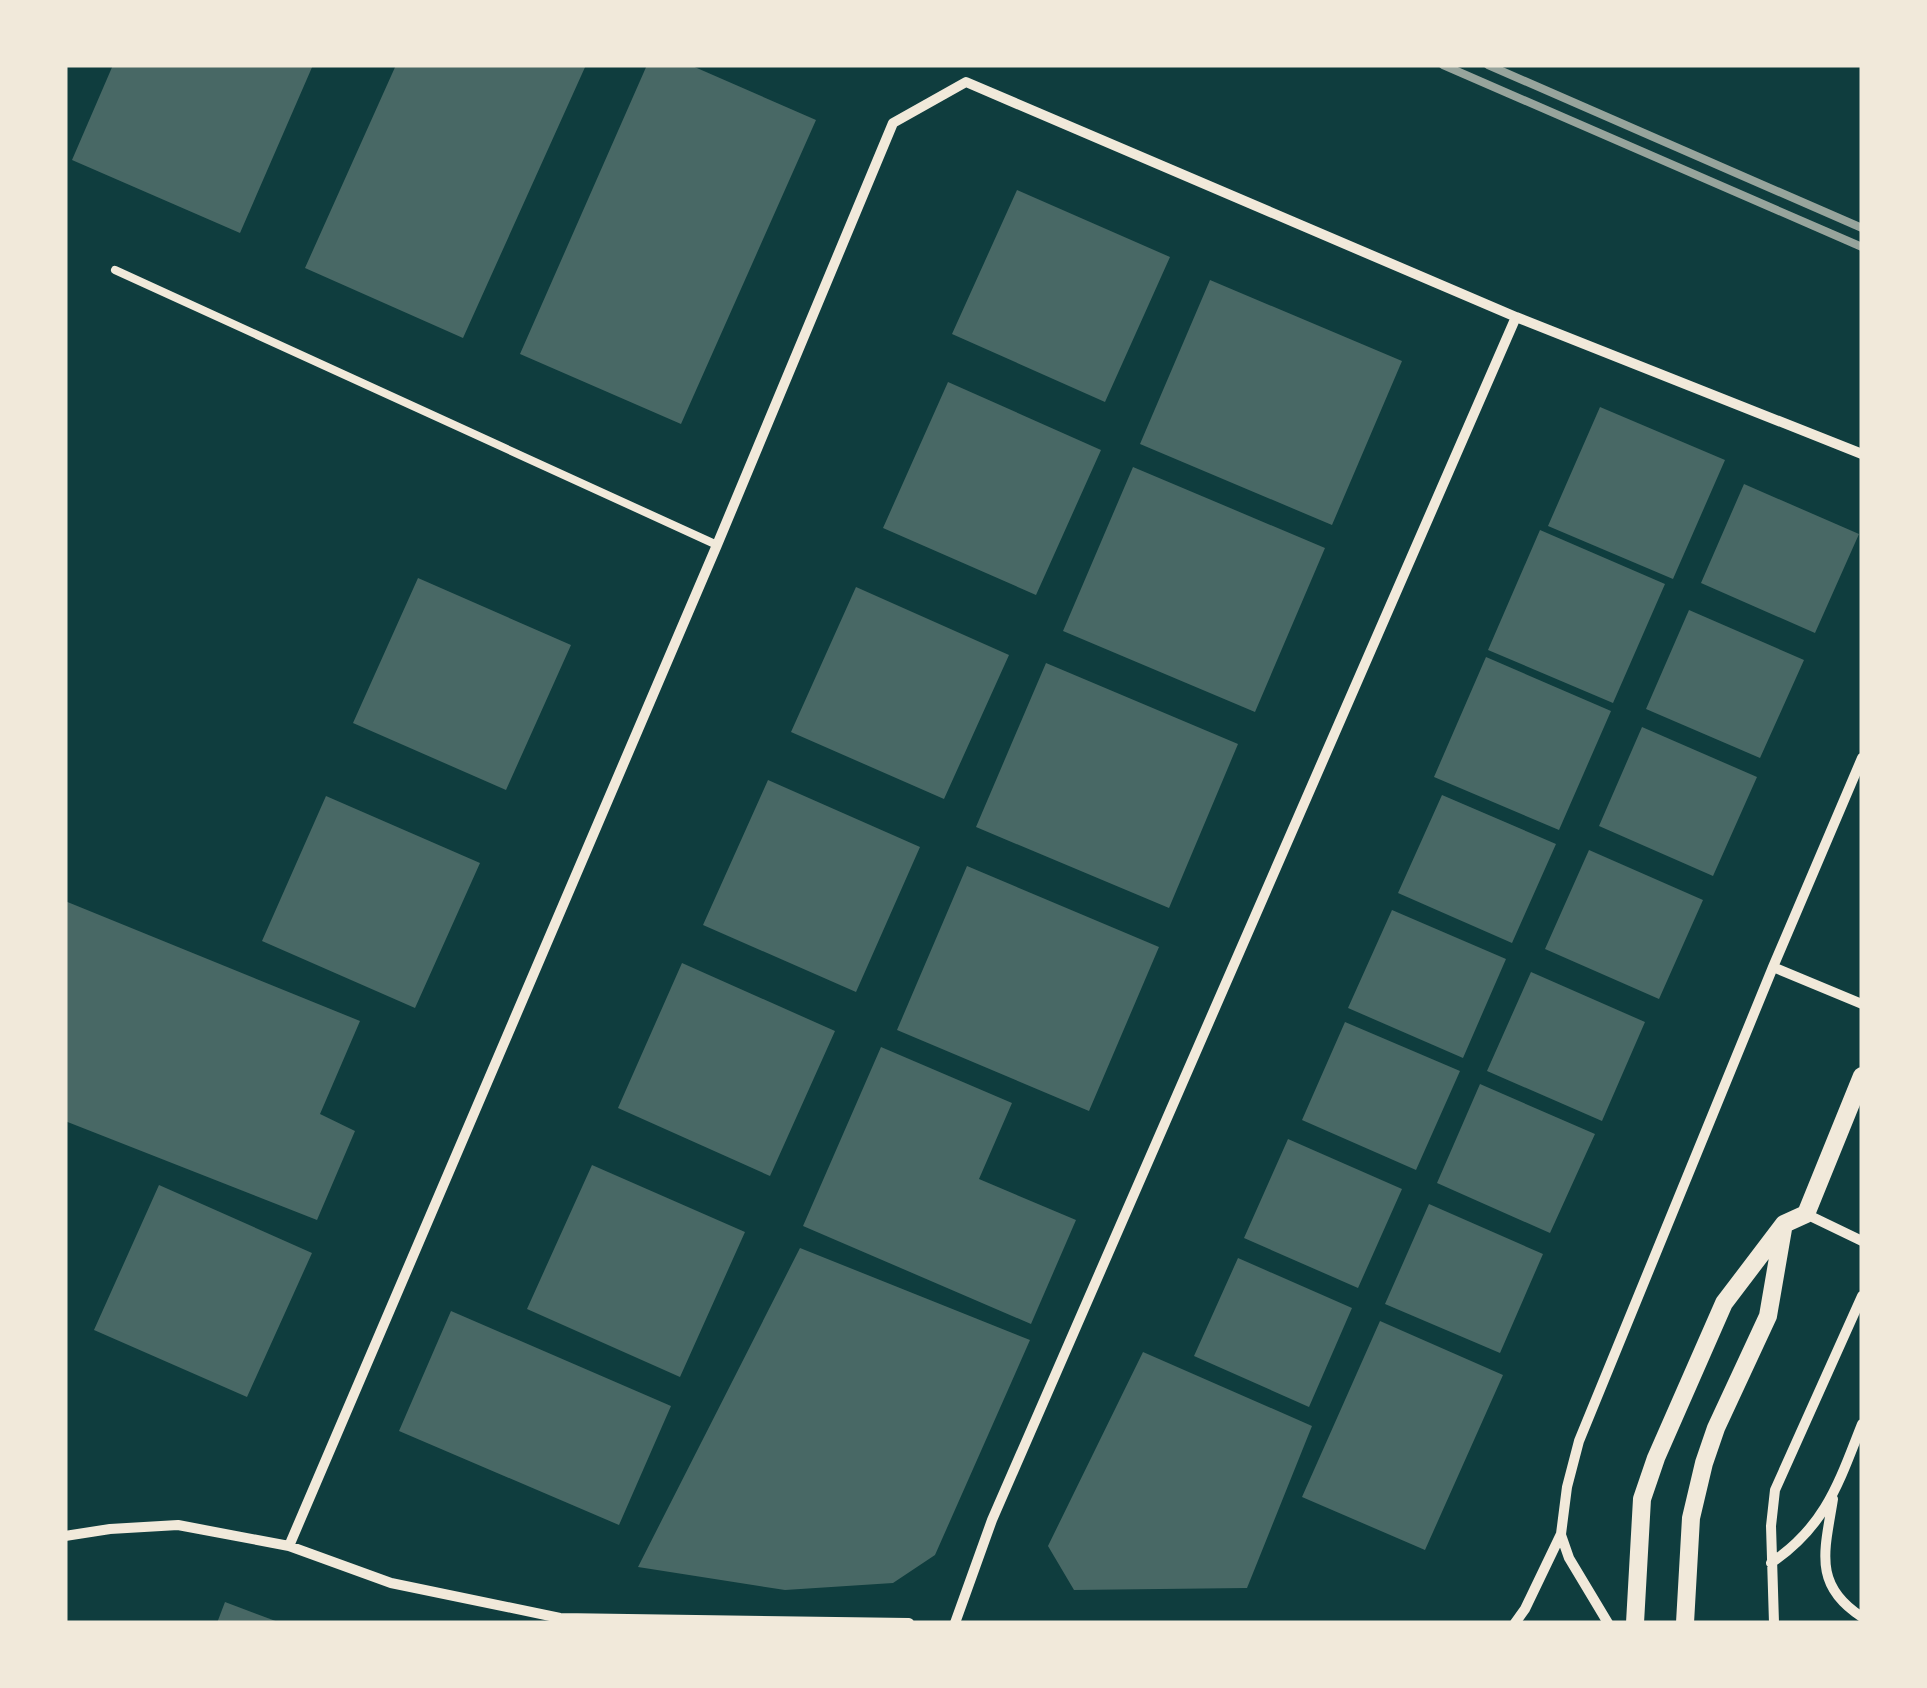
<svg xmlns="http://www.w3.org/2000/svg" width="1927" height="1688" font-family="'DejaVu Sans',sans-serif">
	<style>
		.building { fill: #486865 }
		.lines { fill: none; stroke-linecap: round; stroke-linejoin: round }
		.service { stroke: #f1e9da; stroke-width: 8 }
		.minor { stroke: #f1e9da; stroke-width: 10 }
		.tertiary { stroke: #f1e9da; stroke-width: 18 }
		.rail { stroke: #97a49c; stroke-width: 8 }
	</style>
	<rect width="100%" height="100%" fill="#0f3d3e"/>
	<path class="building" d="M113,65H313L240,233L72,160Z
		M396,65H586L463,338L305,268Z
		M647,65H690L816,120L681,424L520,354Z
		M1017,190L1170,257L1105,402L952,334Z
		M1210,280L1402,361L1332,525L1140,444Z
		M948,382L1101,450L1036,595L883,528Z
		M1600,407L1725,460L1673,579L1548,526Z
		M1133,467L1325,548L1255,712L1063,631Z
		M1744,484L1859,534L1815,633L1701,583Z
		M1540,530L1665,584L1613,703L1488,650Z
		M418,578L571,645L506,790L353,723Z
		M856,587L1009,655L944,799L791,732Z
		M1689,610L1804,660L1760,758L1646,709Z
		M1486,657L1611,711L1559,830L1434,777Z
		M1046,663L1238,744L1169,908L976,827Z
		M1642,727L1757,777L1713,876L1599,826Z
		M768,780L920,847L856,992L703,925Z
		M1442,795L1556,844L1512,943L1398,893Z
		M326,796L480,863L415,1008L262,941Z
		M1589,850L1703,900L1659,999L1545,949Z
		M967,866L1159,947L1089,1111L897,1030Z
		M65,901L360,1021L320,1114L355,1131L317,1220L65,1121Z
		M1392,910L1506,959L1463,1058L1348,1008Z
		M682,963L835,1031L770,1176L618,1108Z
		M1531,972L1645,1022L1602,1121L1487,1071Z
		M1345,1022L1460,1071L1416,1170L1302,1120Z
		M881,1047L1012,1103L979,1179L1076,1220L1031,1324L803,1226Z
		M1480,1084L1595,1134L1550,1233L1437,1183Z
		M1288,1139L1402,1189L1358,1288L1244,1238Z
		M592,1165L745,1232L680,1377L527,1309Z
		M159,1185L312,1253L247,1397L94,1330Z
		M1429,1204L1543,1254L1500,1353L1385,1304Z
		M800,1248L1030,1340L935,1555L893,1583L785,1590L638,1567Z
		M1238,1258L1352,1308L1309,1407L1194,1356Z
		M451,1311L671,1406L619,1525L399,1431Z
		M1380,1321L1503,1375L1425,1550L1302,1497Z
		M1143,1352L1312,1426L1247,1588L1074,1590L1048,1546Z
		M225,1602L281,1623H217Z"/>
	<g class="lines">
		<path class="service" d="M115,270L717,545"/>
		<path class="minor" d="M1773,967L1862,1004
			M1806,1214L1862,1241
			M1833,1499C1825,1550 1812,1585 1862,1617
			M1561,1535L1569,1558L1608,1623
			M65,1536L110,1529L178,1525L289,1546L391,1583L560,1618L909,1623
			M289,1546L717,545L893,123L966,82L1516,317L1862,454
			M1771,1563C1826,1526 1839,1482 1862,1424
			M955,1623L992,1520L1516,317
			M1515,1623L1525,1609L1561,1534L1567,1487L1579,1441L1773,967L1862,758
			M1774,1623L1771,1526L1775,1490L1862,1296"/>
		<path class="tertiary" d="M1635,1623L1642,1499L1656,1458L1724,1303L1784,1224L1806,1214L1862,1076
			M1685,1623L1691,1518L1704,1463L1716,1428L1768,1316L1783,1229"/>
		<path class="rail" d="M1443,65L1862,247
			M1488,65L1862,228"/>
	</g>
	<rect width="1927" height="1688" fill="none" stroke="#f1e9da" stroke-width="135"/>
</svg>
